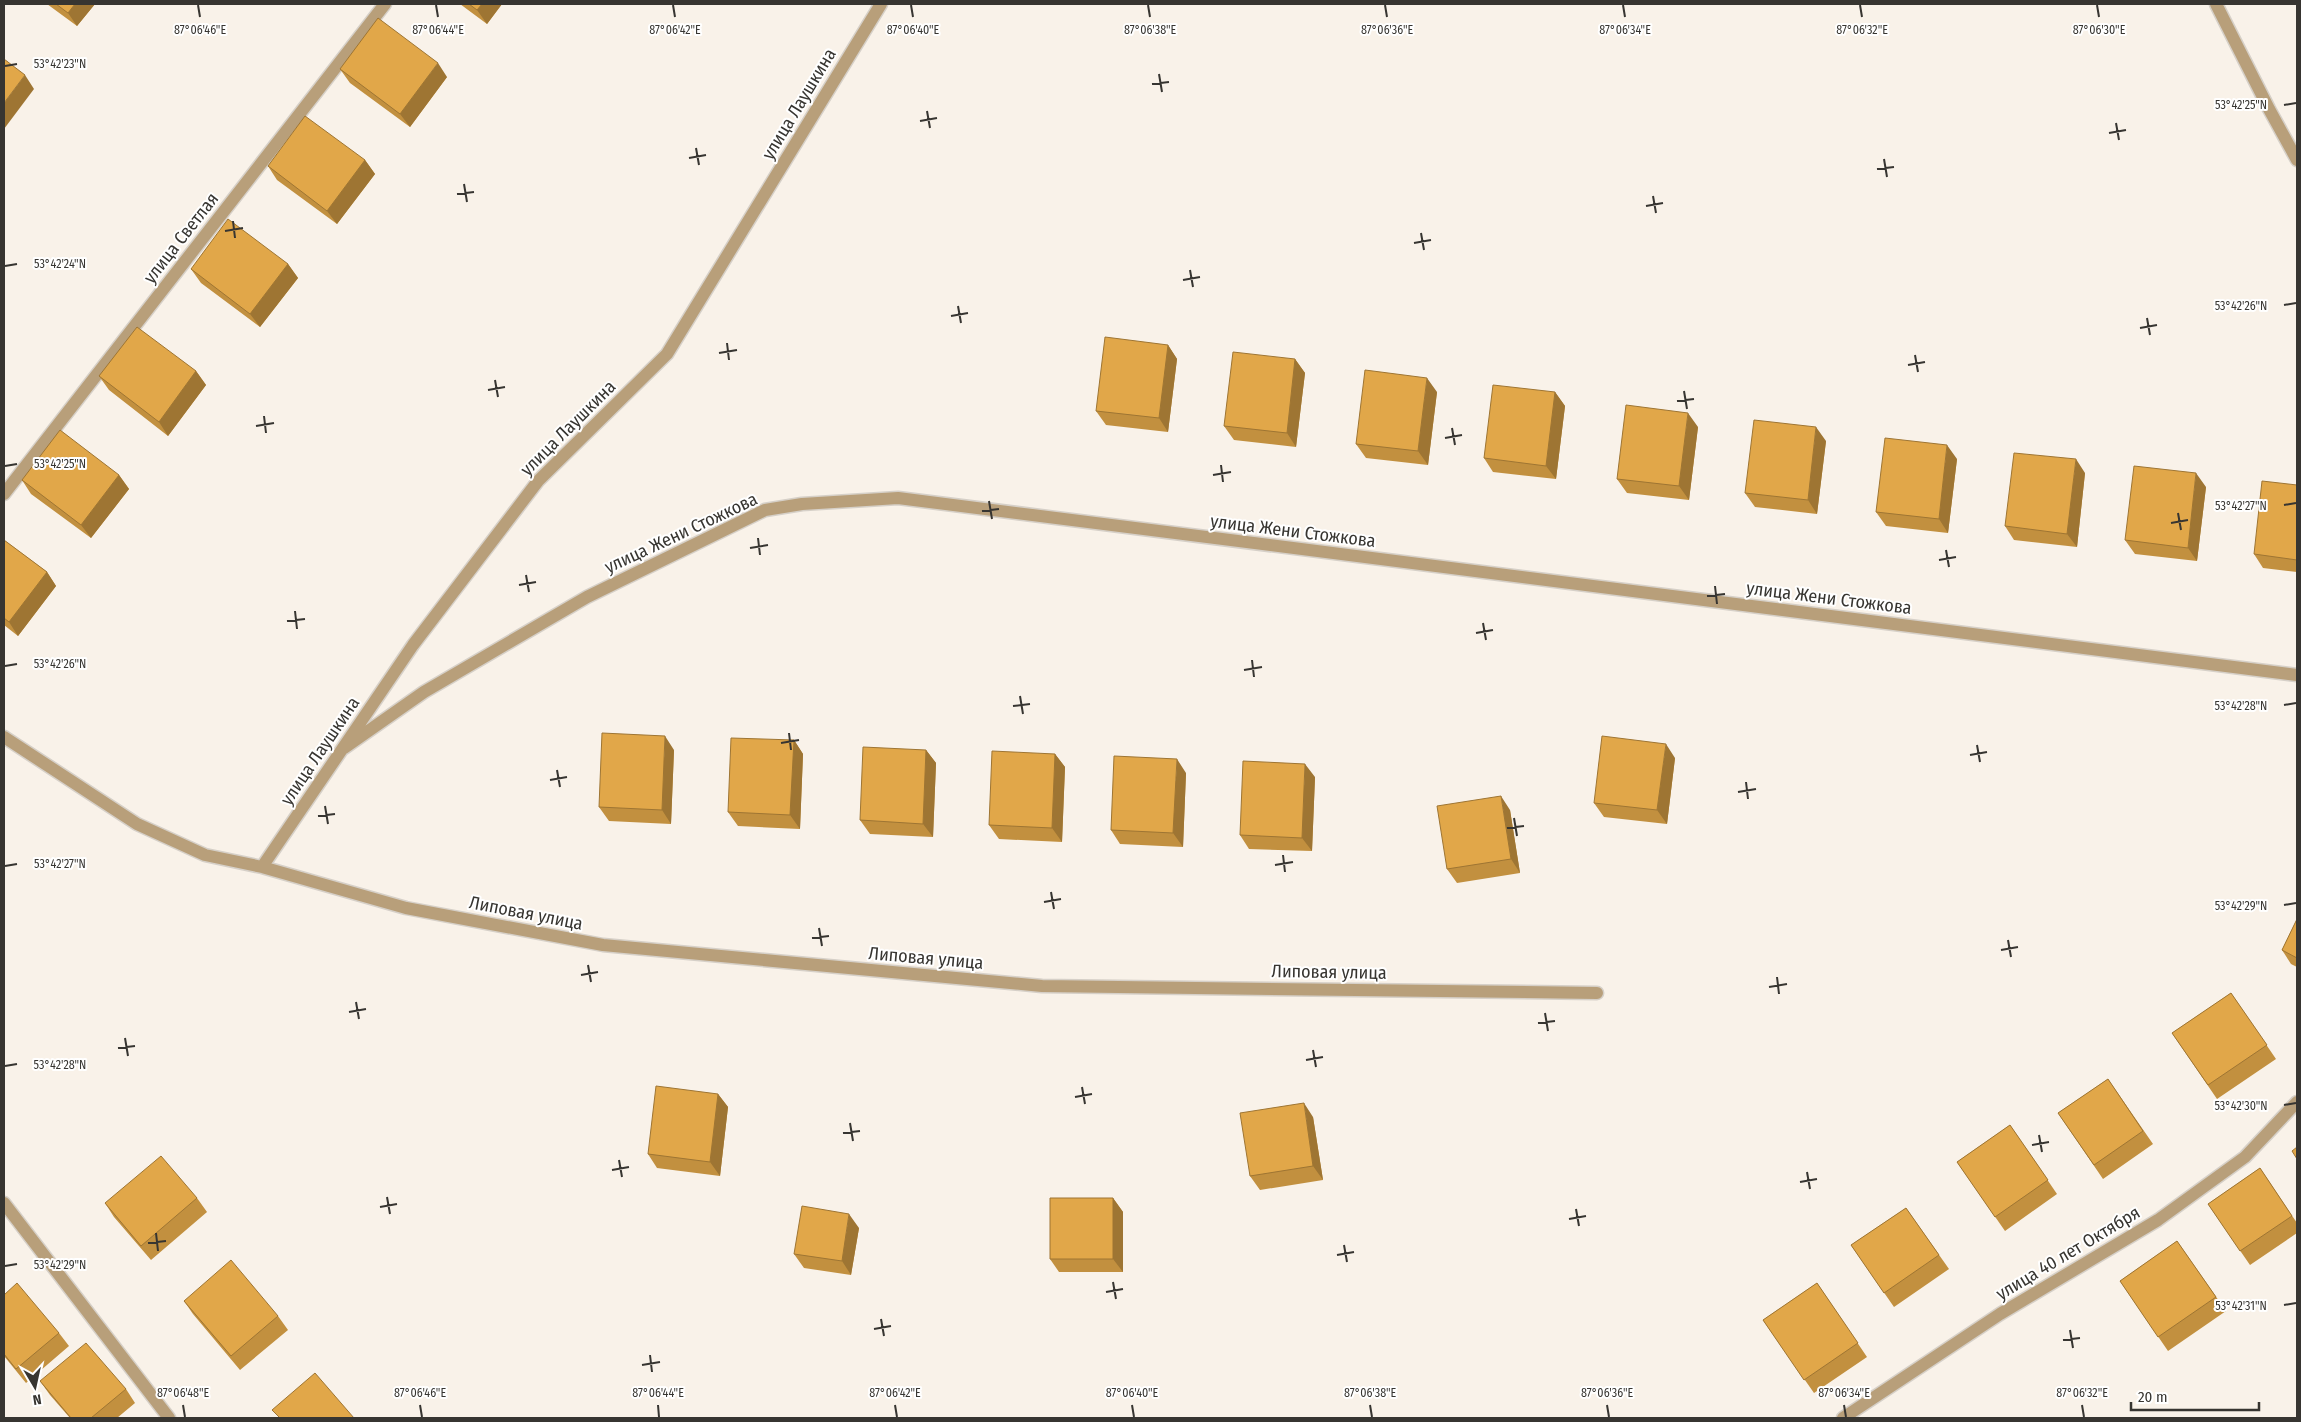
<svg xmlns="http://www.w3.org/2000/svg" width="2301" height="1422" font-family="'Fira Sans Condensed',sans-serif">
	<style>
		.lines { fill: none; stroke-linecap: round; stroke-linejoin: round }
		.service-casing { stroke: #d6d0c8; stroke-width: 15 }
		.minor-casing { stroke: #d6d0c8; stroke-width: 15 }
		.service { stroke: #b89f7a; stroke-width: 12 }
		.minor { stroke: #b89f7a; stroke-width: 12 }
		.wall { fill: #c2903f }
		.shaded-wall { fill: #9e7533 }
		.building { fill: #e1a749; stroke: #9e7533 }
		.ticks { fill: none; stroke: #373531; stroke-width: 2 }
		.labels { text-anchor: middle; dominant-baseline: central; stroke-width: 4; stroke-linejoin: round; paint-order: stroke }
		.street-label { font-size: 18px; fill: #373531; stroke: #fff }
		.ticks-label { font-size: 12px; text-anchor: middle; fill: #373531; stroke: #fff; stroke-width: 4; stroke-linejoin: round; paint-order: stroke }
	</style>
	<rect width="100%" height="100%" fill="#f9f2e9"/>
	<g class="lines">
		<g class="service-casing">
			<path id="service" d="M2216,4L2269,109L2297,160"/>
		</g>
		<g class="minor-casing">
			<path id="minor" d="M4,494L385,4
				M4,737L137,824L205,855L262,867L406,908L603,945L1042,986L1597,993
				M344,748L424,692L587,597L765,510L802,504L898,498L2297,675
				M262,867L413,645L538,481L667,354L881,4
				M4,1203L169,1418
				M1843,1418L2000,1314L2158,1220L2245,1157L2297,1102"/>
		</g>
		<use href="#service" class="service"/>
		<use href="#minor" class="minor"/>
	</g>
	<path class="wall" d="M47,4H95L77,26Z
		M460,4H502L487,24Z
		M340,69L447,77L410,127L350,83Z
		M365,160L375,174L337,224L277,180L268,166Z
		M288,264L298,278L260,327L201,283L191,269Z
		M1168,345L1177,359L1168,432L1106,425L1096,411Z
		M1295,359L1305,373L1296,447L1234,440L1224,426Z
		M196,371L206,385L168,436L109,390L99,376Z
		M1437,392L1428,465L1366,458L1356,444Z
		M1555,392L1565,406L1556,479L1493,472L1484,458Z
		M1698,427L1689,500L1627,493L1617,479Z
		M1826,441L1817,514L1755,507L1745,493Z
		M1957,459L1948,533L1886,526L1876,512Z
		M2085,473L2077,547L2014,540L2005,526Z
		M119,475L129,489L91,538L31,494L22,480Z
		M2297,485V572L2263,568L2254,554Z
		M2206,487L2197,561L2135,554L2125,540Z
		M4,540L47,572L56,586L18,636L4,625Z
		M794,740L803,754L800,829L738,826L728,812Z
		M674,750L671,824L609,821L599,807Z
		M926,750L936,763L933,837L870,834L860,820Z
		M1055,754L1065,767L1062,842L999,839L989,825Z
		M1675,758L1667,824L1604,817L1594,803Z
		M1186,773L1183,847L1120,844L1111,830Z
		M1315,777L1312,851L1249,849L1240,835Z
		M1510,810L1520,873L1457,883L1447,869Z
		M2297,919V967L2291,964L2282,950Z
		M2231,993L2276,1059L2217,1099L2172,1033Z
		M2108,1079L2153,1144L2103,1179L2058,1113Z
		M718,1094L728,1107L720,1176L657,1168L648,1154Z
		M1313,1117L1323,1180L1260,1190L1250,1176Z
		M2010,1125L2057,1194L2005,1231L1957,1162Z
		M2260,1168L2297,1223V1233L2250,1265L2208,1204Z
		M197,1198L207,1212L151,1260L114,1217L105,1203Z
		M1113,1198L1123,1212V1272H1059L1050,1259Z
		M1906,1208L1949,1269L1894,1307L1851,1245Z
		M859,1228L851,1275L804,1268L794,1254Z
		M2177,1241L2226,1311L2168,1351L2120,1281Z
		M1817,1283L1867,1357L1814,1393L1763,1320Z
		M4,1295L59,1333L69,1346L26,1383L4,1356Z
		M184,1301L278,1316L288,1330L240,1370L193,1314Z
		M40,1381L126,1389L135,1403L117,1418H70L50,1395Z"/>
	<path class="shaded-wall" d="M75,4H95L77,26L68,13Z
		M482,4H502L487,24L477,10Z
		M438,63L447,77L410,127L400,114Z
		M25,75L34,89L4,129V103Z
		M365,160L375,174L337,224L327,211Z
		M288,264L298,278L260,327L250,314Z
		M1168,345L1177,359L1168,432L1159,418Z
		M1295,359L1305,373L1296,447L1287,433Z
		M196,371L206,385L168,436L159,422Z
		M1427,378L1437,392L1428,465L1418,451Z
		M1555,392L1565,406L1556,479L1546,466Z
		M1688,413L1698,427L1689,500L1679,486Z
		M1816,427L1826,441L1817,514L1808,500Z
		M1947,445L1957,459L1948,533L1939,519Z
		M2076,459L2085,473L2077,547L2067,534Z
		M2196,473L2206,487L2197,561L2188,548Z
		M119,475L129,489L91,538L81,525Z
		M47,572L56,586L18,636L9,622Z
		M665,736L674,750L671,824L662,810Z
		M794,740L803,754L800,829L790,815Z
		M1666,744L1675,758L1667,824L1657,810Z
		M926,750L936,763L933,837L923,824Z
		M1055,754L1065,767L1062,842L1052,828Z
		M1177,759L1186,773L1183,847L1173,833Z
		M1305,764L1315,777L1312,851L1302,838Z
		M1501,796L1510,810L1520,873L1511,859Z
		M718,1094L728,1107L720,1176L710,1162Z
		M1304,1103L1313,1117L1323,1180L1313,1166Z
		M1113,1198L1123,1212V1272L1113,1259Z
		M849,1214L859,1228L851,1275L842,1261Z"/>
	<path class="building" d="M56,4H75L68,13Z
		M469,4H482L477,10Z
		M378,18L438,63L400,114L340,69Z
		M4,59L25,75L4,103Z
		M305,116L365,160L327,211L268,166Z
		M228,219L288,264L250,314L191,269Z
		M137,327L196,371L159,422L99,376Z
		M1105,337L1168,345L1159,418L1096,411Z
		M1233,352L1295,359L1287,433L1224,426Z
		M1365,370L1427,378L1418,451L1356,444Z
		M1493,385L1555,392L1546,466L1484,458Z
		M1626,405L1688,413L1679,486L1617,479Z
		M1754,420L1816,427L1808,500L1745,493Z
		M60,430L119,475L81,525L22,480Z
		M1885,438L1947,445L1939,519L1876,512Z
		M2014,453L2076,459L2067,534L2005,526Z
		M2134,466L2196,473L2188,548L2125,540Z
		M2262,481L2297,485V560L2254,554Z
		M4,540L47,572L9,622L4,618Z
		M602,733L665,736L662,810L599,807Z
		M1602,736L1666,744L1657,810L1594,803Z
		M731,738L794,740L790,815L728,812Z
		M863,747L926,750L923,824L860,820Z
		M992,751L1055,754L1052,828L989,825Z
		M1114,756L1177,759L1173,833L1111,830Z
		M1243,761L1305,764L1302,838L1240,835Z
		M1501,796L1511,859L1447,869L1437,806Z
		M2297,919V958L2282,950Z
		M2231,993L2267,1045L2208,1085L2172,1033Z
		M2108,1079L2143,1131L2094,1165L2058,1113Z
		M656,1086L718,1094L710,1162L648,1154Z
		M1304,1103L1313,1166L1250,1176L1240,1113Z
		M2010,1125L2048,1180L1995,1217L1957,1162Z
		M2297,1147V1159L2292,1151Z
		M161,1156L197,1198L141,1246L105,1203Z
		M2260,1168L2292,1216L2240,1251L2208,1204Z
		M1050,1198H1113V1259H1050Z
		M802,1206L849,1214L842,1261L794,1254Z
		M1906,1208L1939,1255L1884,1293L1851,1245Z
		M2177,1241L2216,1297L2158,1337L2120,1281Z
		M231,1260L278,1316L231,1356L184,1301Z
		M17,1283L59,1333L16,1369L4,1354V1295Z
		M1817,1283L1858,1343L1804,1380L1763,1320Z
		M86,1343L126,1389L91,1418H71L40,1381Z
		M315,1373L354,1418H280L272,1410Z"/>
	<path class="ticks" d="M198,5L200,17M436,5L438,17M673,5L675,17M911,5L913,17M1148,5L1150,17M1385,5L1387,17M1623,5L1625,17M1860,5L1862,17M2097,5L2099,17M5,66L17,64M1159,74L1162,92M1152,84L1169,82M2284,105L2296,103M927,111L930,128M920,121L937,118M2116,123L2119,140M2109,133L2126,130M696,148L699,165M689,158L706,155M1884,159L1887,177M1877,169L1894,167M464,184L467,202M457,194L474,192M1653,196L1656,213M1646,206L1663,203M233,221L235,238M225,231L243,228M1421,233L1424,250M1414,243L1431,240M5,266L17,264M1190,270L1193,287M1183,280L1200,277M2284,305L2296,303M958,306L961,323M951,316L968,313M2147,318L2150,335M2140,328L2157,325M727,343L729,360M719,353L737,350M1915,355L1918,372M1908,365L1925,362M495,380L498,397M488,390L505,387M1684,391L1687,409M1677,401L1694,399M264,416L266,433M256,426L274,423M1452,428L1455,445M1445,438L1462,435M1221,465L1223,482M5,466L17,464M1213,475L1231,472M989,501L992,519M2284,505L2296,503M982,511L999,509M2178,513L2181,530M2171,523L2188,520M758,538L760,555M750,548L768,545M1946,550L1949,567M1939,560L1956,557M526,575L529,592M519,585L536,582M1715,586L1717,604M1707,596L1725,594M295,611L297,629M287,621L305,619M1483,623L1486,640M1476,633L1493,630M1252,660L1254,677M5,666L17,664M1244,670L1262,667M1020,696L1023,714M2284,705L2296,703M1013,706L1030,704M789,733L791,750M781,743L799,740M1977,745L1980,762M1970,755L1987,752M557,770L560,787M550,780L567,777M1746,782L1748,799M1738,792L1756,789M325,806L328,824M318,816L335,814M1514,818L1517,836M1507,828L1524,826M1283,855L1285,872M1275,865L1293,862M5,866L17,864M1051,892L1054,909M1044,902L1061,899M2284,905L2296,903M819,928L822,946M812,938L829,936M2008,940L2011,957M2001,950L2018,947M588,965L591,982M581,975L598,972M1777,977L1779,994M1769,987L1787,984M356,1002L359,1019M349,1012L366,1009M1545,1013L1548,1031M1538,1023L1555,1021M125,1038L128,1056M118,1048L135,1046M1313,1050L1316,1067M1306,1060L1323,1057M5,1066L17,1064M1082,1087L1085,1104M1075,1097L1092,1094M2284,1105L2296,1103M850,1123L853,1141M843,1133L860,1131M2039,1135L2042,1152M2032,1145L2049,1142M619,1160L622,1177M612,1170L629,1167M1807,1172L1810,1189M1800,1182L1817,1179M387,1197L390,1214M380,1207L397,1204M1576,1209L1579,1226M1569,1219L1586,1216M156,1233L158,1251M148,1243L166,1241M1344,1245L1347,1262M1337,1255L1354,1252M5,1266L17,1264M1113,1282L1116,1299M1106,1292L1123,1289M2284,1305L2296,1303M881,1319L884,1336M874,1329L891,1326M2070,1330L2073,1348M2063,1340L2080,1338M650,1355L652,1372M642,1365L660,1362M183,1405L185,1417M420,1405L422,1417M658,1405L659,1417M895,1405L897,1417M1132,1405L1134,1417M1370,1405L1372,1417M1607,1405L1609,1417M1844,1405L1846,1417M2082,1405L2084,1417"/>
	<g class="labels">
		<g class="street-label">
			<text transform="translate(799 104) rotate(-59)">улица Лаушкина</text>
			<text transform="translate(181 238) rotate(-52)">улица Светлая</text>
			<text transform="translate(568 428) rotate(-45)">улица Лаушкина</text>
			<text transform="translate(1293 531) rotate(7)">улица Жени Стожкова</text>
			<text transform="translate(681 533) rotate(-25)">улица Жени Стожкова</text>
			<text transform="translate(1829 598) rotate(7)">улица Жени Стожкова</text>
			<text transform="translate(320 751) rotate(-56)">улица Лаушкина</text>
			<text transform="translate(526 913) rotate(11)">Липовая улица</text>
			<text transform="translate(926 958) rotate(5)">Липовая улица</text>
			<text transform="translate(1329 972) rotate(1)">Липовая улица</text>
			<text transform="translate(2068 1253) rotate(-31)">улица 40 лет Октября</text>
		</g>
	</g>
	<g class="ticks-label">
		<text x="200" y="34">87°06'46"E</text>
		<text x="438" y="34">87°06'44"E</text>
		<text x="675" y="34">87°06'42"E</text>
		<text x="913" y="34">87°06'40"E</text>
		<text x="1150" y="34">87°06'38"E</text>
		<text x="1387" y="34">87°06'36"E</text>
		<text x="1625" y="34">87°06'34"E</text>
		<text x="1862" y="34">87°06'32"E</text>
		<text x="2099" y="34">87°06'30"E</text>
		<text x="60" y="68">53°42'23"N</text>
		<text x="2241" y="109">53°42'25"N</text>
		<text x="60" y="268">53°42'24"N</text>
		<text x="2241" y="310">53°42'26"N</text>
		<text x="60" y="468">53°42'25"N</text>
		<text x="2241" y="510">53°42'27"N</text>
		<text x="60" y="668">53°42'26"N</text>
		<text x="2241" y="710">53°42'28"N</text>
		<text x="60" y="868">53°42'27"N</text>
		<text x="2241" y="910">53°42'29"N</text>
		<text x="60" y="1069">53°42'28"N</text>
		<text x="2241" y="1110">53°42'30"N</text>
		<text x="60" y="1269">53°42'29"N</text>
		<text x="2241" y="1310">53°42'31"N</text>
		<text x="183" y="1397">87°06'48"E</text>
		<text x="420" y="1397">87°06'46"E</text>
		<text x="658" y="1397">87°06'44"E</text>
		<text x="895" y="1397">87°06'42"E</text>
		<text x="1132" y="1397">87°06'40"E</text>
		<text x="1370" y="1397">87°06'38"E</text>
		<text x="1607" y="1397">87°06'36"E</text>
		<text x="1844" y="1397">87°06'34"E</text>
		<text x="2082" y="1397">87°06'32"E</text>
	</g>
	<rect width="2301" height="1422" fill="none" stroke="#373531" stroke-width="10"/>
	<g transform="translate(35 1387) rotate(171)" stroke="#ffffff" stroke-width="4" paint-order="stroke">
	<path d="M0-4L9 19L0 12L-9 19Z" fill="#373531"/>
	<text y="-8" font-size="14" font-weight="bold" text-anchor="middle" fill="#373531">N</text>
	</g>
	<path d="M2131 1402v8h128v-8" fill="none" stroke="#373531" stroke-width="2.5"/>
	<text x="2138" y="1402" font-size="15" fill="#373531" stroke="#ffffff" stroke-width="4" paint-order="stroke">20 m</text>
</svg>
